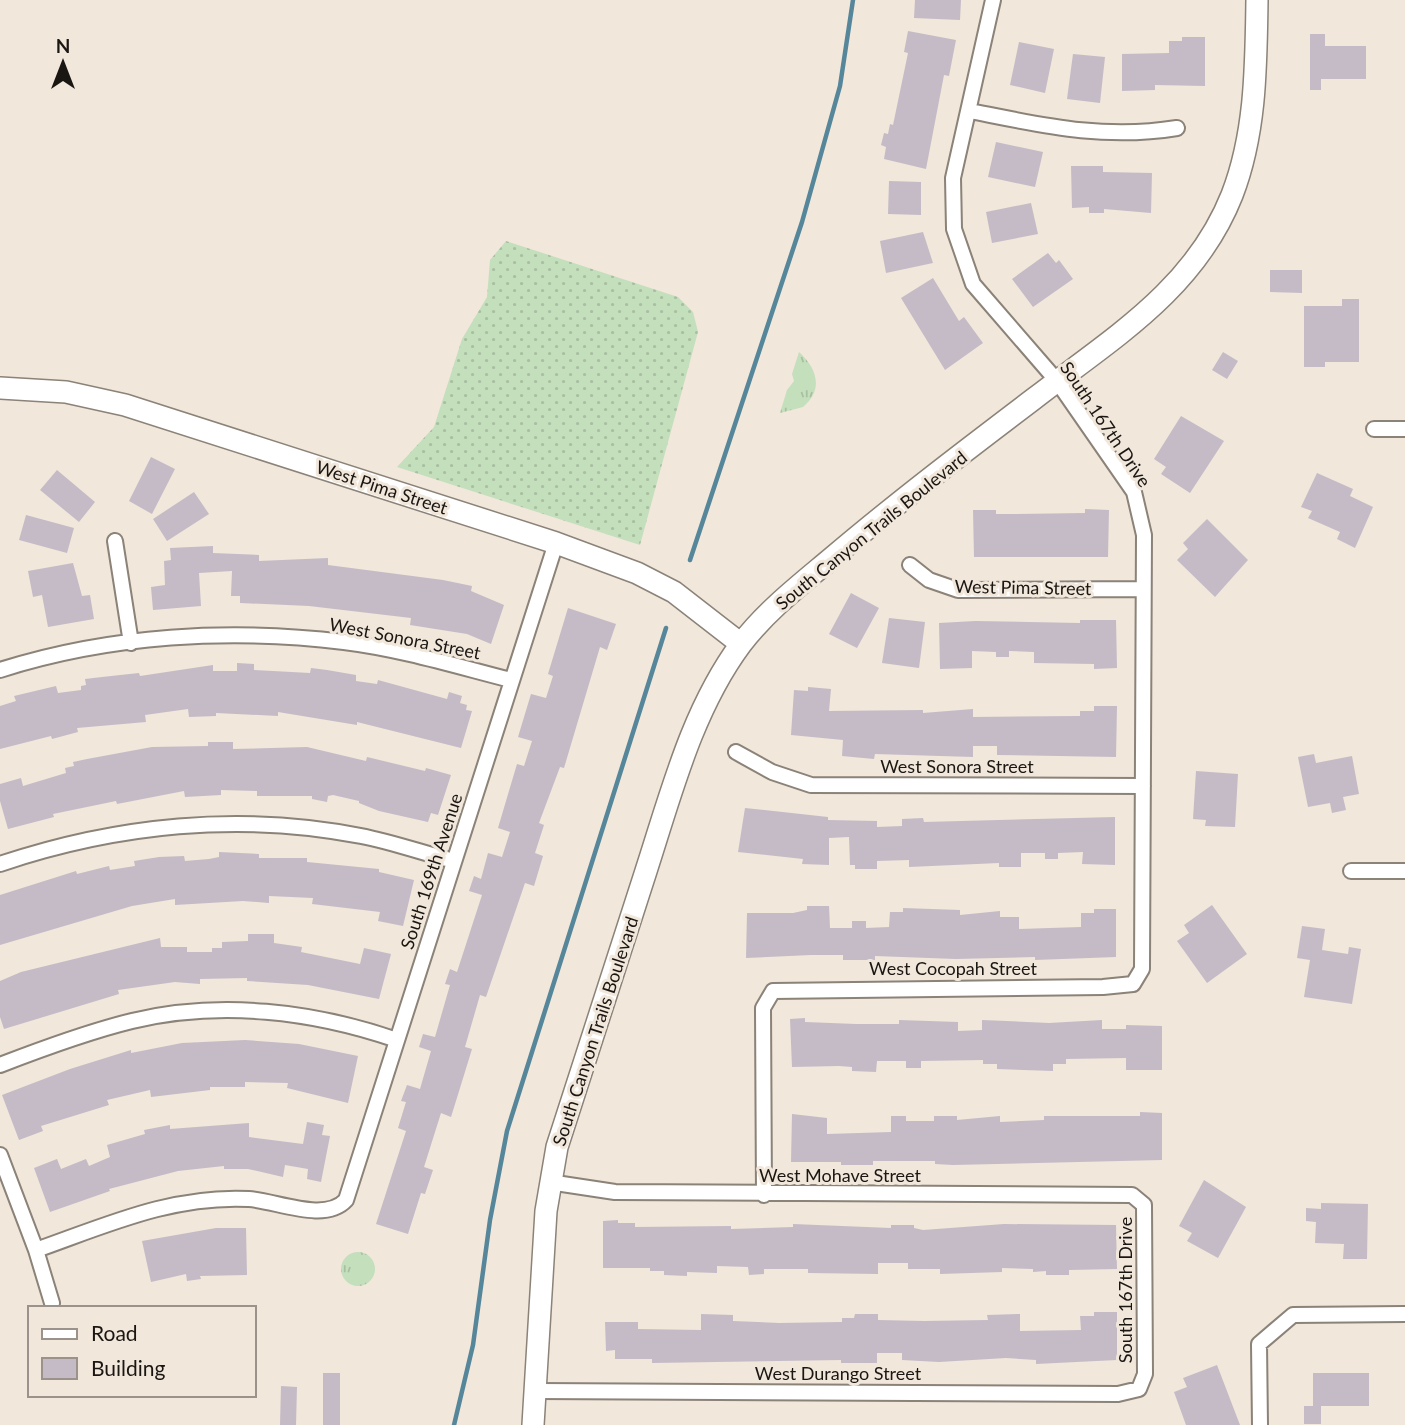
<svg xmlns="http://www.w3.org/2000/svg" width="1405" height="1425" font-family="Lato,sans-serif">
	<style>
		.grass { fill: url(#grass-dots) }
		.park { fill: url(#park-tufts) }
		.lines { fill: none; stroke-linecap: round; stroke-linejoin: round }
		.stream { stroke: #56869a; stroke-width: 4.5 }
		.building { fill: #c4bbc7 }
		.street-casing { stroke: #8b8278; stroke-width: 18 }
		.secondary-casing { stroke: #8b8278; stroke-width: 24 }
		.street { stroke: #fff; stroke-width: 14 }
		.secondary { stroke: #fff; stroke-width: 21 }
		.labels { text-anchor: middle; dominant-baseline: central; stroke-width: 6; stroke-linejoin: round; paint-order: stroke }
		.street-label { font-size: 18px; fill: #1a1612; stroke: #f1e7db }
	</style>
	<defs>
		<pattern id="grass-dots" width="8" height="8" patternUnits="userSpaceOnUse" patternTransform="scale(1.75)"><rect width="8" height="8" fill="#c4dfbc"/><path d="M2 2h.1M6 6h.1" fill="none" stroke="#a8bfa1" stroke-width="1.8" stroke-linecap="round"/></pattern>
		<pattern id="park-tufts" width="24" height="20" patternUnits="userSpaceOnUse" patternTransform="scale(1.75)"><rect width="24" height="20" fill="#c4dfbc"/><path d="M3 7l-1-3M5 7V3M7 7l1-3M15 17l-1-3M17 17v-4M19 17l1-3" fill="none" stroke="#a8bfa1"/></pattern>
	</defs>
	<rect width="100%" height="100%" fill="#f1e7db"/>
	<path class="grass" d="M506,241L678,297L693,312L698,332L640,545L397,467L434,427L462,339L487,297L490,260Z"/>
	<path class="park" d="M799,352C817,368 824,390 803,407L780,413L787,390L794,381L792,374Z
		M341 1269a17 17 0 1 1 34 0a17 17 0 1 1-34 0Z"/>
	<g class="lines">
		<path class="stream" d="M690,560L802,222L840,86L853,0
			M454,1425L473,1345L490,1220L507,1131L666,628"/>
	</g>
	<path class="building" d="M915,0H961L960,20L914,18Z
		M908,31L956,40L949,76L944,75L926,169L884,159L886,147L881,145L884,133L888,134L890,124L893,125L908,53L904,52Z
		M1310,34H1325V46H1366V79H1321V90H1310Z
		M1182,37H1205V86L1155,85V90L1122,91V54L1169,53V41H1182Z
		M1019,42L1054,49L1045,93L1010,85Z
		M1073,54L1105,57L1100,103L1067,99Z
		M996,142L1043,152L1035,187L988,177Z
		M1071,166H1103V172L1152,173L1151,213L1104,209V213H1089V207L1072,208Z
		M889,181L921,182V215L888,214Z
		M1031,203L1038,234L992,243L986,212Z
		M923,232L933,263L886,273L880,241Z
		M1048,253L1056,263L1059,260L1073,279L1033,307L1012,279Z
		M1270,270H1302V293L1270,292Z
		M933,278L959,321L964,317L983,343L945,370L901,298Z
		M1342,299H1359V362H1325V367H1304V306H1342Z
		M1223,352L1238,361L1227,379L1212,370Z
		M1181,416L1224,441L1190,493L1161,474L1166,467L1154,459Z
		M151,457L175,469L152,514L129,501Z
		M57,470L95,502L79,522L40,490Z
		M1317,473L1353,489L1350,496L1373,507L1355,548L1337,539L1340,532L1308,518L1312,511L1301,507Z
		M194,492L209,514L167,541L153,519Z
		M1085,509L1109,510L1108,557H974L973,510H996V514H1010L1085,513Z
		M26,515L74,528L67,553L19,540Z
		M1207,519L1248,560L1215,597L1177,560L1188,549L1183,543Z
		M213,546V553L259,555V561L328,558V565L443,580L472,586L471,591L504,605L491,644L467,634L410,625L411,618L309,606L240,603V596H231L232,571L199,573L201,606L153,610L151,587L165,585L164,561L171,560L170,548Z
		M73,563L82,596L90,595L94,619L48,627L42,595L33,597L28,571Z
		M851,593L879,608L857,648L829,634Z
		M568,608L616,624L607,650L600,647L564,768L560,767L539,823L544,825L535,853L543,856L534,886L525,883L486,997L480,995L465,1047L472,1049L460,1088L451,1117L441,1113L424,1167L433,1170L425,1194L421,1193L408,1234L376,1224L406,1131L398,1128L406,1102L401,1101L407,1085L420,1089L431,1051L419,1047L423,1034L435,1037L450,985L445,984L450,969L457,972L482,895L469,891L474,876L481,879L488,853L502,857L510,832L498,828L517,764L524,766L532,741L518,737L531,694L546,698L553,676L548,674Z
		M889,618L925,622L919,668L882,663Z
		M1080,620H1116L1117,668L1094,669V664L1034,663V652L1009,651V657H996V652L972,651V668L940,669L939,623L975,621L1080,623Z
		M237,663L254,664V670L310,673L311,668L327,670L356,675V681L377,684L378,680L447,699L449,692L462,696L460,703L467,705L466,710L472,711L461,748L357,722V725L278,712V716L216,713V716L189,717L188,709L145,715L146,722L77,728L78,732L52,739L51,736L0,749V706L16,701L14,696L56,686L58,693L81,690V686L86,685L85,679L102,677L139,673L140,676L213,665V671H237Z
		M808,687L831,689L829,711L923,710V713L973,709V717L1080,716V711H1094V706H1117L1116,757L997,755V746H973V757L875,754L874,759L842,756L843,740L791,735L794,690L808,691Z
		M208,742H233V749L307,747L366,761L367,757L425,771L426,768L451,775L438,815L431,813L428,822L379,811L359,803V801L333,795L328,796L327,802L312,799V796H257V791L221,790V795L185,797L184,791L117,804L116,801L53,814L54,817L8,829L0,801V784L21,778L23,786L66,773L65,768L74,766L73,762L87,759L152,747L208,746Z
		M1314,754L1316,763L1352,756L1359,794L1343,797L1346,810L1332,813L1330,803L1308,807L1298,757Z
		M1196,771L1238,774L1235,827L1205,826L1206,820L1193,819Z
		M745,808L828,817V820L877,821V827L902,826V819L923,818L924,822L1115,817V865L1082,864L1083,852L1058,853V859H1045V853H1021V867H999V863L909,867V860L877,861V869H855V865H850L849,837L829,838V865L802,864L803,859L738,852Z
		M219,852L259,854V858H307V862L379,869V872L414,880L403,926L378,921L380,912L312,904L313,898L269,896V903L243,901L175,905V899L132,906L0,945V895L76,871L77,874L109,866L110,870L135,866L134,861L159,857L184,856L185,861L209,859L219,857Z
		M1212,905L1247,954L1207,983L1177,941L1189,933L1184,925Z
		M807,906H829L830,928H852V921H866V928L889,927L890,912H903V908L960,910V915L1000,911V917H1019V929L1081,927V913H1094V909H1116V957L1035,960V957L956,959L875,956V960H843V955H811L746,958L747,913H793L807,910Z
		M1302,926L1325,929L1322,950L1348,954L1349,947L1361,949L1352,1004L1304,997L1310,960L1297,958Z
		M248,934H274V943L302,947L301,952L360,964L364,948L391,954L379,999L308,985L247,981V978L200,979V984L175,982L118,990L119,994L4,1029L0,1017V981L21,972L160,938L161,947H187V952H212V948H222V942L248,941Z
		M805,1018V1022L856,1024H899V1020L958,1022V1031L982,1030V1020L1049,1023L1102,1020V1029H1126V1025L1162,1026V1070H1126V1058L1066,1059V1064H1053V1071L997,1069V1064H983V1060L921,1061V1068H906V1061H877L876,1072L852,1071V1067L839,1066L792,1067L790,1019Z
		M245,1040L299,1044L358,1056L348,1103L287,1088L288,1083L245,1082V1087H210V1090L151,1097L150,1090L107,1100L109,1105L41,1126L43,1131L19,1140L2,1095L70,1069L131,1050V1053L182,1043Z
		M1140,1112L1162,1113V1160L953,1165L935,1164V1161H873V1165H841V1162H791L792,1114L827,1118V1134L891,1132V1116H906V1121H934V1116H957V1120L1000,1116V1122L1044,1120V1116H1140Z
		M307,1122L324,1125L322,1135L330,1136L321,1182L307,1179L308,1169L285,1165L283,1177L248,1169H224V1166L178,1171L109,1189L110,1191L50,1212L34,1168L57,1159L61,1169L86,1159L89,1166L110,1157L107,1145L145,1134L144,1130L170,1125V1129L249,1123V1137L303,1144Z
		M1204,1180L1246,1207L1218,1258L1187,1241L1192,1233L1179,1226Z
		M1321,1203L1368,1204L1367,1259H1343L1344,1244L1315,1243L1316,1222L1306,1221V1208L1321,1209Z
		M618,1220V1223H635V1227L731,1226V1229L793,1227V1224L891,1228V1225H914V1228L923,1230L1004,1224L1116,1225L1117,1269L1069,1270V1275H1046V1271L1033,1272V1269L1002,1268V1272L940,1274V1269H908V1263H878V1274L808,1273V1269H764V1274L749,1275L748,1267L717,1266V1273L687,1272V1276L664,1275V1271H650V1268H603V1221Z
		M216,1228H246L247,1275L200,1276L201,1279L187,1281L186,1274L151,1282L142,1241Z
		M1094,1312H1117V1360L1036,1364V1360L1006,1358L939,1362L902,1360V1353H877V1363H841V1360L652,1363V1359H615V1350L606,1351L605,1322H638V1329L701,1330V1314L733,1315V1321L779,1323L842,1322V1318H854L855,1314H878V1320L924,1321L988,1320L987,1315L1020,1314V1331L1081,1330L1080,1316H1094Z
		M1217,1365L1240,1425H1186L1174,1392L1187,1387L1183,1378Z
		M323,1373H340V1425H323Z
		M1313,1373H1369V1406H1321V1424H1304V1406H1313Z
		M281,1386L297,1387L296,1425H280Z"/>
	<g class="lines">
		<g class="street-casing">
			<path id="street" d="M970,111C1041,125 1103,140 1177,128
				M1374,429H1405
				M115,541L131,643
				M910,565L929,580L958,590L1143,589
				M0,670C110,635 230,628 344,642C401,649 456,666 511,680
				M736,752L772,772L811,785L1143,786
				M0,864C116,825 240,812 361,836C392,842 423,853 454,861
				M1351,871H1405
				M0,1065C44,1048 87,1032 132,1021C220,1000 313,1011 397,1040
				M0,1155L36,1250L52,1303
				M764,1195L763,1008L773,991L1103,987L1133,984L1142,969L1144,535L1134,492L1057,381L973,284L954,229L953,178L993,0
				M36,1250C107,1225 172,1195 249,1199C277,1201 325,1223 346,1200L556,543
				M537,1391L1118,1394L1139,1389L1145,1374L1144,1205L1132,1195L615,1192L549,1182
				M1260,1425L1259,1344L1293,1315L1405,1314"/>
		</g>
		<g class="secondary-casing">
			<path id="secondary" d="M0,388L66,392L125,405L556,543L637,573L674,592L741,644
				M533,1425L546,1211L557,1147C587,1055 616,963 646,871C671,794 692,710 741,644C767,610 801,584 833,557C905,496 981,439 1056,382C1127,329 1198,281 1232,195C1256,133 1256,66 1257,0"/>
		</g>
		<use href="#street" class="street"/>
		<use href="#secondary" class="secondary"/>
	</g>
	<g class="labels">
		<g class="street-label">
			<text transform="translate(1106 424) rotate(56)">South 167th Drive</text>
			<text transform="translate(382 487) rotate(18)">West Pima Street</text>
			<text transform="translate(871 530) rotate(-39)">South Canyon Trails Boulevard</text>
			<text transform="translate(1023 587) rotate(1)">West Pima Street</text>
			<text transform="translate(405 638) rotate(11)">West Sonora Street</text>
			<text x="957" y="766">West Sonora Street</text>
			<text transform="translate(431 871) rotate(-72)">South 169th Avenue</text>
			<text x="953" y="968">West Cocopah Street</text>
			<text transform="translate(595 1031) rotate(-72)">South Canyon Trails Boulevard</text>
			<text x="840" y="1175">West Mohave Street</text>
			<text transform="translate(1125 1290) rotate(-90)">South 167th Drive</text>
			<text x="838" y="1373">West Durango Street</text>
		</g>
	</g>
	<rect x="28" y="1306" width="228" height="91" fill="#f1e7db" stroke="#9b938b" stroke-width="2"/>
	<rect x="42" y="1329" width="35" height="10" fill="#ffffff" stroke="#9b938b" stroke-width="2"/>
	<text x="91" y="1341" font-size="21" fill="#1a1612">Road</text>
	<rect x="42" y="1358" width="35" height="21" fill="#c4bbc7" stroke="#9b938b" stroke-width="2"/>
	<text x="91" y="1376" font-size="21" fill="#1a1612">Building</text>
	<g transform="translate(63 63)" stroke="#f1e7db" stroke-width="5" paint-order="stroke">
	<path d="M0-5L12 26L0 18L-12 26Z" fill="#1a1612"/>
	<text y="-10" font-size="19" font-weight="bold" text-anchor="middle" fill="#1a1612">N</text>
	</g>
</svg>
